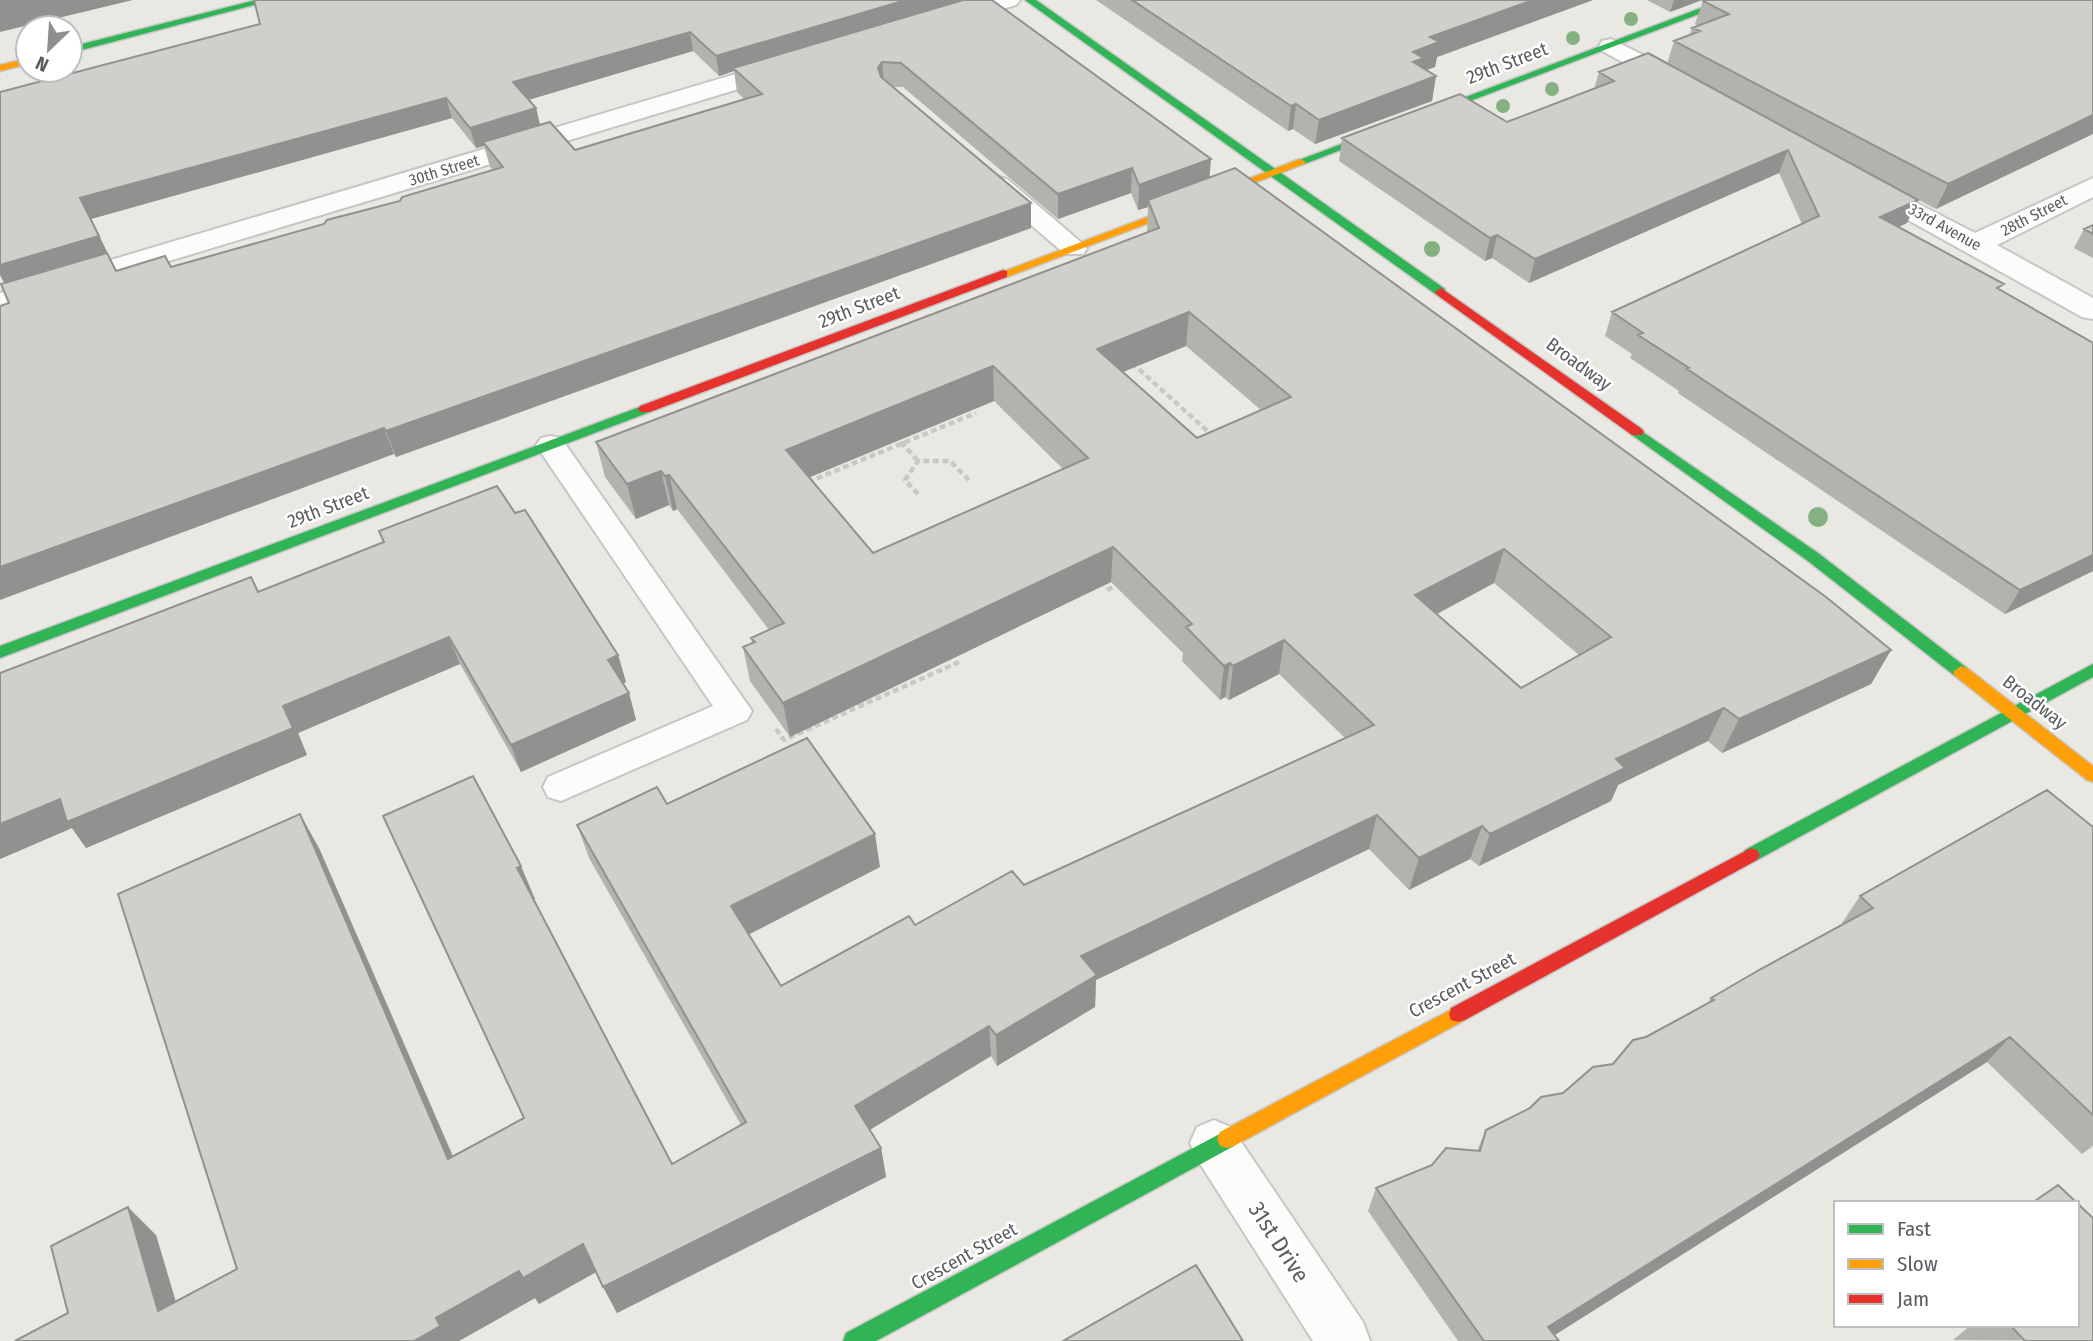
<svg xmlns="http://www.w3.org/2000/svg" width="2093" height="1341" font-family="'Fira Sans Condensed',sans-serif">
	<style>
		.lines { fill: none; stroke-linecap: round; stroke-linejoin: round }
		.lane-casing { stroke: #c6c6c6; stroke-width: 4 }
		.street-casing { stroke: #c6c6c6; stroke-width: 4 }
		.fast-casing { stroke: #c7c7c7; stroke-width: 3 }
		.slow-casing { stroke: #c7c7c7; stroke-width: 3 }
		.jam-casing { stroke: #c7c7c7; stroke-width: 3 }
		.path { stroke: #c4cac7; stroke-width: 4.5; stroke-dasharray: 6 3.5; stroke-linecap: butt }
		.lane { fill: #fcfcfb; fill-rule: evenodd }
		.street { fill: #fcfcfb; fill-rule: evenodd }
		.fast { fill: #30b455; fill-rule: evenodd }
		.slow { fill: #ff9f0a; fill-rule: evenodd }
		.jam { fill: #e5322d; fill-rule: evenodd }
		.rail { stroke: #e2e2e1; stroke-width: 3.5; stroke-dasharray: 1 6; stroke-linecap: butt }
		.tree { fill: #85b081 }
		.wall { fill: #b3b2af; fill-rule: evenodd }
		.shaded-wall { fill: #92918f }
		.building { fill: #d0cfcc; stroke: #92918f; stroke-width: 2; fill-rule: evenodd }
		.labels { text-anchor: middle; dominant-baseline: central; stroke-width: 5; stroke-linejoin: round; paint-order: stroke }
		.far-street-label { font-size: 16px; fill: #595d62; stroke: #fff }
		.street-label { font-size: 19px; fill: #595d62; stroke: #fff }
		.near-street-label { font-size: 23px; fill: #595d62; stroke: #fff }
	</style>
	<rect width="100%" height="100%" fill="#eae8e3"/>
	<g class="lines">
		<g class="lane-casing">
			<path id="lane" d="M998,177L1007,179L1083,244L1087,249L1083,254H1065L989,189L986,184L989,179Z
				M551,436L561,438L752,711L747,720L561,801L548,797L543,787L548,777L713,706L536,445L541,438Z"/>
		</g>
		<g class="street-casing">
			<path id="street" d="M982,0H1020L1016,5L947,25L938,23L935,18L938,13Z
				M1611,39L1689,78L1693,83L1689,88H1671L1602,51L1599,46L1602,41Z
				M786,59L795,62L799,67L795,72L0,312V293Z
				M1868,178L1975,233L2093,178V197L1997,245L2093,298V319L2082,317L1858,192L1854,186L1858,180Z
				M1214,1120L1231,1127L1363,1322L1370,1341H1313L1197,1159L1190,1143L1197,1127Z"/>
		</g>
		<g class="fast-casing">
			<path id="fast" d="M256,0H273L70,53V47Z
				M1025,0H1036L1445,289V295H1437Z
				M1722,0H1736L1304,164L1294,162Z
				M645,405L650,406V412L0,658V646Z
				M1637,428L1818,553L1967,668L1969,672L1967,676H1955L1808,561L1632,435L1630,432L1632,429Z
				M2093,664V677L1757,860L1751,862L1745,860L1742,855L1745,850Z
				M1227,1130L1234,1132L1237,1139L1234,1146L876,1341H843L846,1333Z"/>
		</g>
		<g class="slow-casing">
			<path id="slow" d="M28,58V64L0,71V65Z
				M1300,159L1306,162L1304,164L1007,277H999L997,274Z
				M1961,666L1967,668L2093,766V782L2087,780L1955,676L1953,672Z
				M1458,1006L1465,1008L1467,1014L1465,1020L1234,1146L1227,1148L1220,1146L1217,1139L1220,1132Z"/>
		</g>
		<g class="jam-casing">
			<path id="jam" d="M1003,270L1007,271V277L650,412H640L638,409L640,406Z
				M1441,288L1642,429L1644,432L1642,435H1632L1437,295L1435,292Z
				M1751,848L1757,850L1760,855L1757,860L1465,1020L1458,1022L1451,1020L1449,1014L1451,1008Z"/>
		</g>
		<path class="path" d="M1132,363L1214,437
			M901,442L918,461
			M808,482L976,413
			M918,494L905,480L918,461H950L970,481
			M1107,590L1118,585
			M776,729L784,740L959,662"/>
		<use href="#lane" class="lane"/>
		<use href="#street" class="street"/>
		<use href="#fast" class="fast"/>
		<use href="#slow" class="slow"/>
		<use href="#jam" class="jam"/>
		<path class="rail" d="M70,43L244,0
			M0,61L28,54
			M70,62L313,0
			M0,79L37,70"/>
	</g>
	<g class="tree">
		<circle cx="1631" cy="19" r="7"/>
		<circle cx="1573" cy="38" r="7"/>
		<circle cx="1552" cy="89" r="7"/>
		<circle cx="1503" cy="106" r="7"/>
		<circle cx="1432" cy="249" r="8"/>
		<circle cx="1818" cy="517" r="10"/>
	</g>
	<path class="wall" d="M992,0L1209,178L1891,650L1871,684L1722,753L1708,741L1618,785L1611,801L1479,866L1470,859L1409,890L1369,849L1096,980L1095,1007L997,1066L991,1056L870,1130L881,1148L886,1177L617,1313L596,1272L539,1304L535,1298L459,1341H15L68,1313L156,1235L176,1302L237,1269L319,848L453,1156L524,1118L383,816L535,899H534L672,1164L741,1125L589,858L577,825L667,804L880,867L748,934L781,986L915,925L1024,885L1345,738L1279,674L1229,700L1225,697L1220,700L1182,661L1183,653L1111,582L790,737L750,681L743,647L752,643L751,638L769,630L677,509L673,511L669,505L636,519L605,477L596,442L1147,233L1148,207L1138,210L1131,193L1058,219L903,87H893L1031,203V228L396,457L394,454L9,303L5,283L0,275V92ZM693,51L719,76L734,71L737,92L744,99L575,150L540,125L536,108L528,100ZM452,118L476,148L484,146L490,167L493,170L400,201L324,224L171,267L116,271L91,219ZM1186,346L1261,410L1197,438L1123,372ZM994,401L1063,469L873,553L809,477ZM1494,583L1579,655L1521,688L1437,614Z
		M1096,0H1593L1437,57L1435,67L1426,70L1436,76L1432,101L1315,144L1293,129L1288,131Z
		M1647,0H1702L1670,12Z
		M2093,0L1936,209L1881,180L1907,223L1898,227L2001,291L2093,571L2005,614L1678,393L1679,391L1630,358L1632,354L1605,336L1612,312L1802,224L1779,173L1529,283L1492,258L1485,261L1339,161L1342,138L1507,122L1594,89L1599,72L1667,64L1674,41L1690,35L1692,28L1698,26L1695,24L1703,1Z
		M2093,225V258L2074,248L2084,229Z
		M515,513L618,655L626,682L623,684L629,693L636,720L521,772L460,664L298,733L307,755L86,848L72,828L0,859V673L259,591L383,542L379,531Z
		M2093,827V1146L2082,1154L1987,1062L1555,1335L1559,1341H1458L1368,1211L1376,1188L1477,1151L1486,1130L1563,1093L1613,1064L1646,1037L1708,1003L1711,998L1843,924L1842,923L1860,896Z
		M1971,1325H2077L2093,1341L1953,1340Z"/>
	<path class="shaded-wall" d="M0,0H133L0,32Z
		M906,0H964L733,68L734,71L719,76L716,56Z
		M1533,0H1593L1437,57L1435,67L1411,76L1413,52L1430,37Z
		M1674,0H1702L1670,12Z
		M690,32L693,51L518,103L513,82Z
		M882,62L884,86L878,68Z
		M1436,76L1432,101L1315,144L1319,120Z
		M446,98L452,118L91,219L129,297L7,288L0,275V265L80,198Z
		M1296,104L1293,129L1288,131L1291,106Z
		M536,108L541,129L483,142L484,146L476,148L470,128Z
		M2093,115V134L1936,209L1948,184Z
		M1788,150L1779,173L1529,283L1535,259Z
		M1211,159L1209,184L1148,200V207L1138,210L1139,185Z
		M1132,168L1131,193L1058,219V194Z
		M1918,200L1907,223L1869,241L1880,217Z
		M1031,203V228L396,457L386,431Z
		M1497,235L1492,258L1485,261L1490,238Z
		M1189,312L1186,346L1096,383L1097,349Z
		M993,366L994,401L791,485L786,450Z
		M384,428L394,454L0,600V567Z
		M661,471L669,505L636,519L627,484Z
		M669,475L677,509L673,511L665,476Z
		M1113,547L1111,582L790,737L783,703Z
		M1504,549L1494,583L1407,630L1415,595Z
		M2093,555V571L2005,614L2020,590Z
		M449,637L460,664L298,733L307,755L86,848L72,828L0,859V824Z
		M1284,640L1279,674L1229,700L1233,666Z
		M1891,650L1871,684L1722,753L1739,719Z
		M618,655L626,682L616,687L608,660Z
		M1230,663L1225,697L1220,700L1224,666Z
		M629,693L636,720L521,772L511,745Z
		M1724,708L1708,741L1618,785L1611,801L1479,866L1490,834L1616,759Z
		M300,814L319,848L466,1187L448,1159Z
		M1377,815L1369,849L1096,980L1095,1007L997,1066L996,1035L1081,956Z
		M1482,826L1470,859L1409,890L1419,858Z
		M875,834L880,867L740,939L731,906Z
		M521,866L535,899L531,901L517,868Z
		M989,1026L991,1056L861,1135L855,1106Z
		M2010,1037L1987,1062L1545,1341L1548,1327Z
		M881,1148L886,1177L617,1313L603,1287Z
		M128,1207L156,1235L186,1337L158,1311Z
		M583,1244L598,1271L539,1304L535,1298L459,1341H414L436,1318L519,1271Z"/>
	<path class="building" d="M254,0H906L716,56L690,32L513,82L536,108L470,128L446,98L80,198L99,236L0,265V92L260,24Z
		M963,0H992L1211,159L1139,185L1132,168L1058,194L901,63L882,62L878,68L881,77L1031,203L386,431L384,428L0,567V306L9,303L1,284L107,253L116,271L165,256L171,267L324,224L327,220L400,201L402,197L503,167L483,142L550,122L575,150L762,94L733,68Z
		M1132,0H1533L1430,37L1439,42L1413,52L1424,58L1413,62L1436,76L1319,120L1296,104L1291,106Z
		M1704,0H2093V115L1948,184L1674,41L1700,31L1692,28L1729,14L1703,1Z
		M1648,53L1918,200L1880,217L2004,284L1997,288L2093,343V555L2020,590L1687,369L1689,368L1638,335L1643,333L1612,312L1819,216L1788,150L1535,259L1497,235L1490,238L1342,138L1460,94L1507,122L1614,81L1599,72Z
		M1235,168L1826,597L1891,650L1739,719L1724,708L1616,759L1625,768L1490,834L1482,826L1419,858L1377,815L1081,956L1097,975L996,1035L989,1026L855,1106L881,1148L603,1287L583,1244L523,1278L519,1271L436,1318L440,1326L414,1341H15L68,1313L51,1246L128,1207L158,1311L237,1269L118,894L300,814L448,1159L524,1118L383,816L473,776L521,866L517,868L672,1164L746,1122L577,825L657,787L667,804L807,738L875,834L731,906L781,986L909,916L915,925L1012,871L1024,885L1374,725L1284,640L1233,666L1230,663L1224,666L1186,627L1192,624L1113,547L783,703L743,647L755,642L751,638L784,623L669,475L665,476L661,471L627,484L596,442L1159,228L1148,200ZM1189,312L1291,397L1197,438L1097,349ZM993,366L1088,458L873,553L786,450ZM1504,549L1611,637L1521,688L1415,595Z
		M2093,225V234L2084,229Z
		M497,486L515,513L525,510L618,655L608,660L629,693L511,745L449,637L283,706L293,728L67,822L60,799L0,824V673L251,577L258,592L384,542L379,531Z
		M2047,790L2093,827V1115L2010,1037L1548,1327L1559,1341H1484L1376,1188L1432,1165L1446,1148L1480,1151L1486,1130L1530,1108L1541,1097L1563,1093L1593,1067L1613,1064L1633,1040L1646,1037L1714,1000L1711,998L1759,970L1873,908L1860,896Z
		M2058,1185L2077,1203H2032Z
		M2077,1203L2093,1218V1341H2025L2010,1325H2077Z
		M1196,1265L1243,1341H1063Z"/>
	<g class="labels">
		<g class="far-street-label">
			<text transform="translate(444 170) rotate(-17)">30th Street</text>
			<text transform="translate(2034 215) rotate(-27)">28th Street</text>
			<text transform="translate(1945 227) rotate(29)">33rd Avenue</text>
		</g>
		<g class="street-label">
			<text transform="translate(1507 63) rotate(-21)">29th Street</text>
			<text transform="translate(859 307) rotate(-21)">29th Street</text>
			<text transform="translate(1579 364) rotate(36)">Broadway</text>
			<text transform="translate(328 507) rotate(-21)">29th Street</text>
			<text transform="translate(2035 702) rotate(38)">Broadway</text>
			<text transform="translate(1462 985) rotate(-28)">Crescent Street</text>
			<text transform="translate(964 1256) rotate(-29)">Crescent Street</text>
		</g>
		<g class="near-street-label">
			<text transform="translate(1279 1242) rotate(57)">31st Drive</text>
		</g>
	</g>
	<rect x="1834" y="1201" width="245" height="126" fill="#ffffff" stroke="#bdbec0" stroke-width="2"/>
	<rect x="1848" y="1224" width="35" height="10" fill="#30b455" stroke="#bdbec0" stroke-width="2"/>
	<text x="1897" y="1236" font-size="21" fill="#595d62">Fast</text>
	<rect x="1848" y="1259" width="35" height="10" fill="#ff9f0a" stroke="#bdbec0" stroke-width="2"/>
	<text x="1897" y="1271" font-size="21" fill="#595d62">Slow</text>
	<rect x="1848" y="1294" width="35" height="10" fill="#e5322d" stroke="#bdbec0" stroke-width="2"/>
	<text x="1897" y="1306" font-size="21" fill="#595d62">Jam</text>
	<g transform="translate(49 49) rotate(205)"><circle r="33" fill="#ffffff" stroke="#bdbec0" stroke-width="2"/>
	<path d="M0-5L12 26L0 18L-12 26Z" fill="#8c8e8f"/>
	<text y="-10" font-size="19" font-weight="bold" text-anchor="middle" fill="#595d62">N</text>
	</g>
</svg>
